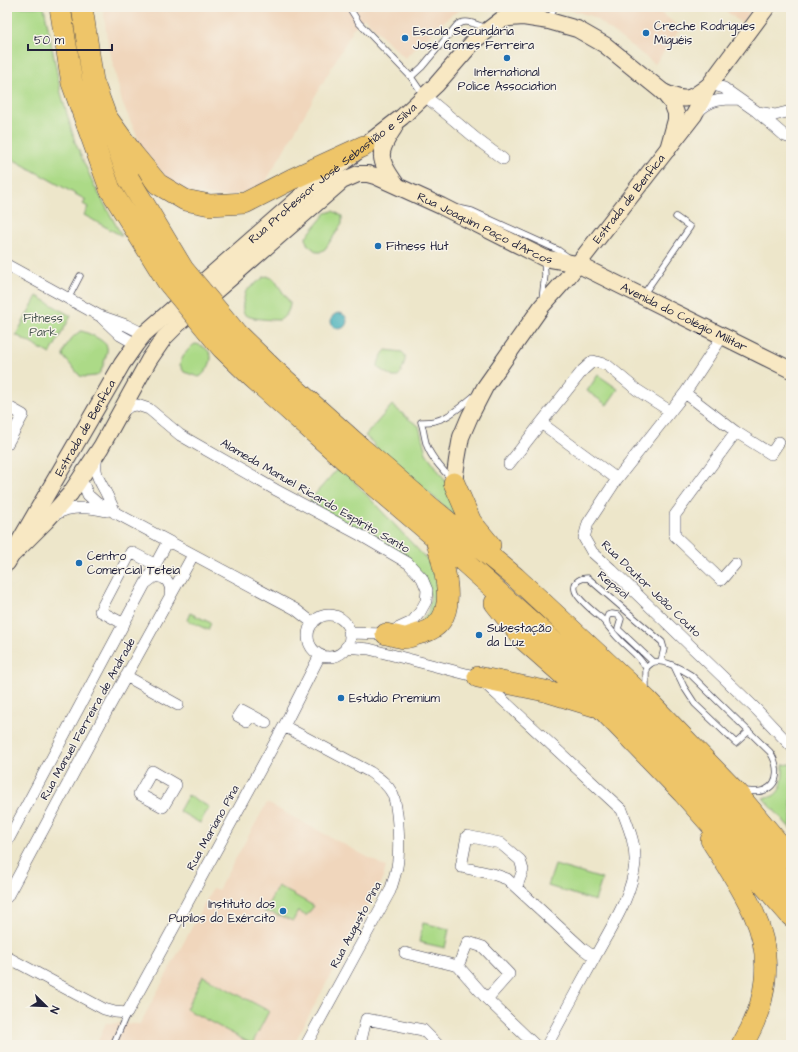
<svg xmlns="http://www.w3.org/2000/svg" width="798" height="1052" font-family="'Architects Daughter',sans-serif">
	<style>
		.built { fill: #f0d6bc }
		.green { fill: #acda87; stroke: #677e61 }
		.water { fill: #3bacb7; stroke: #2e6779 }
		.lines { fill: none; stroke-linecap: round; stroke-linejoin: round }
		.lane-casing { stroke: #403f50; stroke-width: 7 }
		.street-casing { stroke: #403f50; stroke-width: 12 }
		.secondary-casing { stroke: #403f50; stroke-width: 18 }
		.highway-casing { stroke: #403f50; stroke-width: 22 }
		.lane { stroke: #fff; stroke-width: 5.5 }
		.street { stroke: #fff; stroke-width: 11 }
		.secondary { stroke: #f8e8c3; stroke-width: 16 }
		.highway { stroke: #eec569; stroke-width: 21 }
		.highway-bridge-casing { stroke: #403f50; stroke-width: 22; stroke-linecap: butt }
		.highway-bridge { stroke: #eec569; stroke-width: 21 }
		.poi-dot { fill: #1f6fb2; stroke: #f7f3e8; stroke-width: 1.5 }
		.labels { text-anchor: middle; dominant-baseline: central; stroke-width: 3; stroke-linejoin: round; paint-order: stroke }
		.poi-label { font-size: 12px; fill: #22223b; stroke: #f7f3e8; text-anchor: start }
		.street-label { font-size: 12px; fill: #22223b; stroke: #f7f3e8 }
		.park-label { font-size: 12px; fill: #4b5952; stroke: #f7f3e8 }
	</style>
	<rect width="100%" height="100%" fill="#f7f3e8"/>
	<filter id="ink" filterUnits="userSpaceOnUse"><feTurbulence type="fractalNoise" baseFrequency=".025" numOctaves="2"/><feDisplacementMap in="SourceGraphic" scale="8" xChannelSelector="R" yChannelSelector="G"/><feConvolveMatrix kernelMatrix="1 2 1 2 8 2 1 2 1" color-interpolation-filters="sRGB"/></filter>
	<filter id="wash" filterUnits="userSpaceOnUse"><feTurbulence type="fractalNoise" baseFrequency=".012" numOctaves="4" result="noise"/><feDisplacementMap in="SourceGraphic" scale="16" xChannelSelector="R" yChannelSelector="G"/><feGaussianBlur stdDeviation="0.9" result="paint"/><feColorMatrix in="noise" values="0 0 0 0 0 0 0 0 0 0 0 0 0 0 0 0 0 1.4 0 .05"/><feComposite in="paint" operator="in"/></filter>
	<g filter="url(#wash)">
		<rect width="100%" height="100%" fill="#ede6ca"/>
		<path class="built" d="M103,7H466L451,15L405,58L364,18L351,30L352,32L262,188L226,197L185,192L165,176L143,150L122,102L107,38Z
			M558,7H653L681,28L655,64L592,16Z
			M721,7H754L741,23Z
			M267,803L386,867L383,878L293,1045H96L106,1023L140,1024L213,888L218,890Z"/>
		<path class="green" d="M7,7H44L61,93L75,142L94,185L122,236L84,215L88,207L83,204L86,200L7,156Z
			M333,211L342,216V224L325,249L320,252H317L307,244L306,237L326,213Z
			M267,276L274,279L290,303C290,310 285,318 279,320C272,320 248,319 244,314C241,308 244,297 246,291L264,277Z
			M37,296L71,316L50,354L16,335Z
			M81,331C87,332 106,341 107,347C108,352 105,358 104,363C102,368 101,373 96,376L85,377L80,376L63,356C63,347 73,335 81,331Z
			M195,344C201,344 212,351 211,358C211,365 204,375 199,377L184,372L180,365C181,358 188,348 195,344Z
			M386,350L402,352L405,355C406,361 402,373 397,377H393L378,368C377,362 382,354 386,350Z
			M598,375L618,389L607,405L587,391Z
			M392,405L410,420L419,426L426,453L436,467L451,490L459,519L374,446V444L365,436Z
			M338,468L347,476L348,475L435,568L442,597L429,621L420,623L428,612L431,596L404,558L309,501Z
			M190,613L211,623L208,630L187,620Z
			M791,764V829L763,798C783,798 783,780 783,765Z
			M188,795L209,807L200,823L179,811Z
			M555,865L602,879L595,901L548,886Z
			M278,886L314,906L306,916L298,911L293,921L272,913L264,912Z
			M423,923L449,929L445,948L419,942Z
			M203,976L269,1011L252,1044L186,1009Z"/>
		<path class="water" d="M331 321a8 8 0 1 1 16 0a8 8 0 1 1-16 0Z"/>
	</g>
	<g filter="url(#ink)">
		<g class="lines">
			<g class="lane-casing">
				<path id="lane" d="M349,7L359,23L411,77
					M550,20L554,7
					M424,96L411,77L422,67L457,25C466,18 477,25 486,28
					M458,208L472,211L558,250L568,257
					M643,295L690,227L676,217
					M68,299L80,276
					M542,299L545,275L544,260
					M452,480C443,470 432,459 427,446C424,438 424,430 421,422C445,423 456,410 474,396
					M607,624L606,620L608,615L612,614L618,615L621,619L618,629L653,662
					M674,666L684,687L695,704L736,743L748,732
					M646,668C638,654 629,650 619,639C612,632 607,624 600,617C594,612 576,598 575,590C573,581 581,578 588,578L662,642L664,649L661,661
					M646,692V668C648,666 651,663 654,662C664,659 683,670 691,675L770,752C778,764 781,783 765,790C758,793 749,791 742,791
					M113,1045L127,1013"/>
			</g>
			<g class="street-casing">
				<path id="street" d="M710,84L724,88L729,92L756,111L785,136L791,138
					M425,96L479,141L503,159
					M699,111C711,99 723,99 739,99
					M758,112L775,115L791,111
					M7,265L100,316L126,325L144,334
					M102,318L120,335L136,344
					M722,337L685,393L617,479L588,523L584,538L592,552L611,569L757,710L791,746
					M685,393L736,432L675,515V536L721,580L735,564
					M7,406L23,415L7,444
					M122,412L130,406L137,405L149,409L180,435L276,490L362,536L408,563L422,578L427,590L426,601L420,612L412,622L386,634L349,633
					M541,423L583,370L593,361L607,365L637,390L670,411
					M736,432L771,454L779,442
					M97,457C93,475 100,480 107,495C110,501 113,507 115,513
					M509,464L541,423L617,479
					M81,478L88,495L97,503L295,609L313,623
					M55,515C70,505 89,507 106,511
					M146,583L154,577C167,575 172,585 170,596
					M308 636a21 21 0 1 1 42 0a21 21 0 1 1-42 0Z
					M124,624L100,611L131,552L156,565
					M346,647L369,649L478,677L622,810C628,826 636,844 635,863C632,897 611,927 595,957C579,986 563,1016 547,1045
					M126,676L178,705
					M251,715L247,721L238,716L242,710L266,723
					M284,726L370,772C378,778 387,783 392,793C399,808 400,850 397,867C395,875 393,883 390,891L306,1045
					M152,771L176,785L163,807L139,794Z
					M7,842L168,541
					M517,886L523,870L520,860L500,843L467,836L461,867L493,874L507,879L583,949L594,957
					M7,897L108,709L193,555
					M405,953L458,966L487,999L535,1045
					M7,957L104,1009L115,1012L127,1013L284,726L320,655
					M458,966L468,942L483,947L509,974L487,999
					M360,1045L366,1019L423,1030L438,1045"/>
			</g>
			<g class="secondary-casing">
				<g id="secondary">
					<path d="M663,92C685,102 689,101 708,86"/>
					<path d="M394,128C377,153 378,159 396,184"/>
					<path id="s1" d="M454,483L457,460L461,437L470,416L485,387L542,306L567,278L694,115L710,84L767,7"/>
					<path id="s2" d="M13,554L46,521L70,494L101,447L149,360L164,338L180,322L342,181L358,174H368L375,176L441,206L544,258L577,264L791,370"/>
					<path id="s3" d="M7,563L122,364L136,344L144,334L315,184L402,117L436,85L475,40L501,20L510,18L523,17L549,21L577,29L605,45L663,92L672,103L676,113V120L668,149"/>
				</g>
			</g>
			<g class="highway-casing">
				<path id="highway" d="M60,7L72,83L110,189
					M82,7L93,81L129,179
					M105,115L133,154L158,184L185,200L210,205L245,203L292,179L364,146
					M360,447L429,506L515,577L647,700L735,791L791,858
					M347,462L463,561L583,668L635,715L721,806L791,889
					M454,483L471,522L490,545
					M495,603L525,641L602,709L683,793L791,916
					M386,634C391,635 398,637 404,638C409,638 416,634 422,633C463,621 444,568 436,539
					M478,677L545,691L594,706
					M711,840C726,864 743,888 754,914C774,958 767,1005 742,1045"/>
			</g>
			<use href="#lane" class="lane"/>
			<use href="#street" class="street"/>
			<use href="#secondary" class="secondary"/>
			<use href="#highway" class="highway"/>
			<g class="highway-bridge-casing">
				<path id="highway-bridge" d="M129,179L183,269L237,334L272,368L360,447
					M110,189L167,281L222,348L252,377L347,462"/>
			</g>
			<use href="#highway-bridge" class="highway-bridge"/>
		</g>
	</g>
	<g class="poi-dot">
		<circle cx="646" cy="33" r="4"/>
		<circle cx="405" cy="38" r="4"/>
		<circle cx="507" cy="58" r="4"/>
		<circle cx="378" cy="246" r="4"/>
		<circle cx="79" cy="563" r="4"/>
		<circle cx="479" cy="635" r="4"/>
		<circle cx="341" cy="698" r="4"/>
		<circle cx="283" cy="911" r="4"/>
	</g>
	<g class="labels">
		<g class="poi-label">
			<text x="654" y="26">Creche Rodrigues<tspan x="654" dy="14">Miguéis</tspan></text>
			<text x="413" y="31">Escola Secundária<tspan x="413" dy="14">José Gomes Ferreira</tspan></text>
			<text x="507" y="72" text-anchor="middle">International<tspan x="507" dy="14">Police Association</tspan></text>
			<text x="386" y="246">Fitness Hut</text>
			<text x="87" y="556">Centro<tspan x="87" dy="14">Comercial Teteia</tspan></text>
			<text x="487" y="628">Subestação<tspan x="487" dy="14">da Luz</tspan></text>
			<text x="349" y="698">Estúdio Premium</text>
			<text x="275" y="904" text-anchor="end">Instituto dos<tspan x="275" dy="14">Pupilos do Exército</tspan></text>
		</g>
		<g class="street-label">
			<text stroke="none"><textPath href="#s3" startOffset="515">Rua Professor José Sebastião e Silva</textPath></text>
			<text stroke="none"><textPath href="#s1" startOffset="339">Estrada de Benfica</textPath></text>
			<text stroke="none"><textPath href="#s2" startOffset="659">Rua Joaquim Paço d'Arcos</textPath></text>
			<text stroke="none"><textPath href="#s2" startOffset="878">Avenida do Colégio Militar</textPath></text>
			<text stroke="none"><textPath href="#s3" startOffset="156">Estrada de Benfica</textPath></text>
			<text transform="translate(315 496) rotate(30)">Alameda Manuel Ricardo Espírito Santo</text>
			<text transform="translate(613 585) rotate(39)">Repsol</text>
			<text transform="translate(651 589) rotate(44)">Rua Doutor João Couto</text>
			<text transform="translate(88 719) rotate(-61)">Rua Manuel Ferreira de Andrade</text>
			<text transform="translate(213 828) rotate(-61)">Rua Mariano Pina</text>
			<text transform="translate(356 925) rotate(-62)">Rua Augusto Pina</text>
		</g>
		<g class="park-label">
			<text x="43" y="318">Fitness<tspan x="43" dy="14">Park</tspan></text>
		</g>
	</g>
	<rect width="798" height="1052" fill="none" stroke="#f7f3e8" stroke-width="24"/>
	<g transform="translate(46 1006) rotate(113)" stroke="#f7f3e8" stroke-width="3" paint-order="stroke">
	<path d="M0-3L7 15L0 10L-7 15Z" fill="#22223b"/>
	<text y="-6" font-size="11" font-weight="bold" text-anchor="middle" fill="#22223b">N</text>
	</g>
	<path d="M28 44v6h84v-6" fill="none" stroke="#22223b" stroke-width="2"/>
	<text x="34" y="44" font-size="12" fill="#22223b" stroke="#f7f3e8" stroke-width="3" paint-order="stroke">50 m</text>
</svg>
